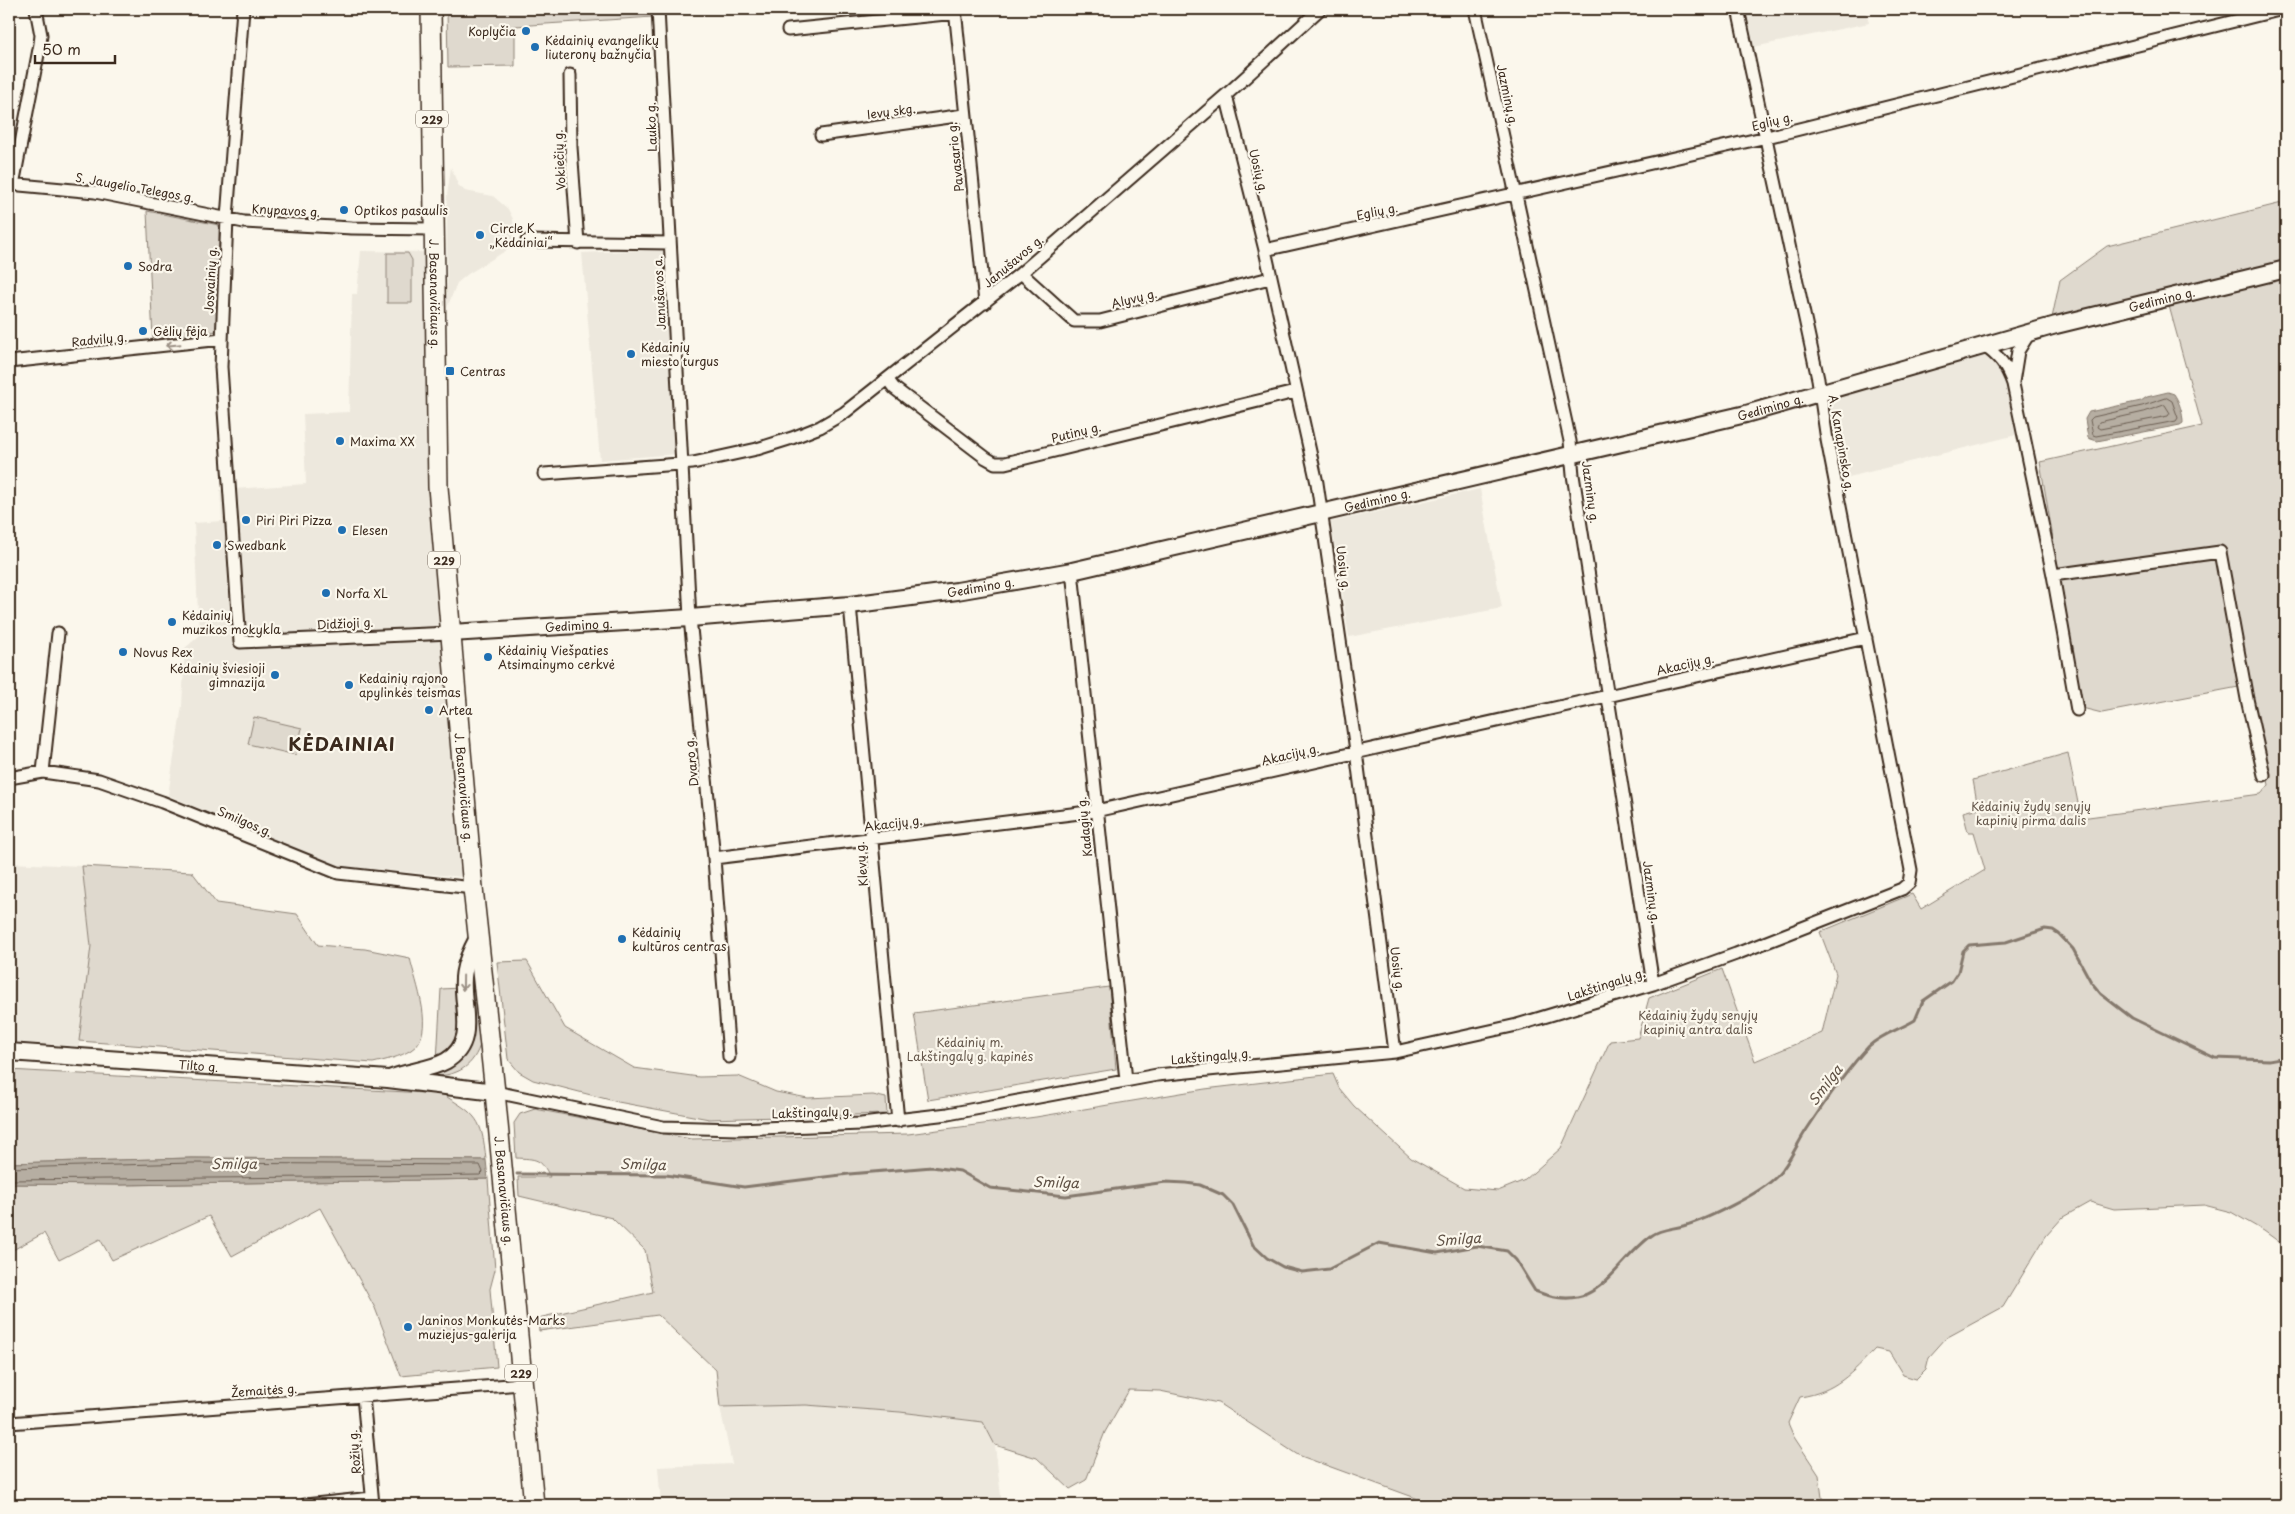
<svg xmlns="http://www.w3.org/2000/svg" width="2295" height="1514" font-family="'Playpen Sans',sans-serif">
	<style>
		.built { fill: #ede8dd }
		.green { fill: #dfd9ce; stroke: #8d8276 }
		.water { fill: #b6aea2; stroke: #85796d }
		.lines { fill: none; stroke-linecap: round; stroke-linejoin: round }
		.shore { stroke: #6c5f53; stroke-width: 1 }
		.stream { stroke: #85796d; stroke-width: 3 }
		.minor-casing { stroke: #3b2a1e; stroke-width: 15 }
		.tertiary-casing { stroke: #3b2a1e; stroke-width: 19 }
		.secondary-casing { stroke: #3b2a1e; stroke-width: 20 }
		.primary-casing { stroke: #3b2a1e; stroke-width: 22 }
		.minor { stroke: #fbf7ec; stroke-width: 11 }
		.tertiary { stroke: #fbf7ec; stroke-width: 15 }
		.secondary { stroke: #fbf7ec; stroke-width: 16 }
		.primary { stroke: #fbf7ec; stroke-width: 19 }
		.oneway { stroke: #9b9085 }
		.poi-dot { fill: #1f6fb2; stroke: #fbf7ec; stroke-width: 2 }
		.labels { text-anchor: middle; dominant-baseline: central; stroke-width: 4.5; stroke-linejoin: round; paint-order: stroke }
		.shield { fill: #fbf7ec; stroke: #75685c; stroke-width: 1 }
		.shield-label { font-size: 11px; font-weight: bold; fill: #3b2a1e }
		.poi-label { font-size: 12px; fill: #3b2a1e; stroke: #fbf7ec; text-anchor: start }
		.street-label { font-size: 12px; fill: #3b2a1e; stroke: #fbf7ec }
		.park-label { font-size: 12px; fill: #64564a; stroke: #fbf7ec }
		.water-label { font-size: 14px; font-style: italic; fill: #605246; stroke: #fbf7ec }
		.district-label { font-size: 18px; font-weight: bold; letter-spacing: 1px; fill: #3b2a1e; stroke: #fbf7ec }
	</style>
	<rect width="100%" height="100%" fill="#fbf7ec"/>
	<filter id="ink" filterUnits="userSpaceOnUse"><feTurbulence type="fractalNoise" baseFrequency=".02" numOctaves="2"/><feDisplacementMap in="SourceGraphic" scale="10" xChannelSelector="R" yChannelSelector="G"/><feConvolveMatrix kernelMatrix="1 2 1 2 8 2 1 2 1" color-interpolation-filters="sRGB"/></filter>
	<g filter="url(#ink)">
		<path class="built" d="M1746,9H1865L1869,23L1754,47Z
			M451,167L458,185L465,191L493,196L508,209L513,219L515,245L468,274L457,283L447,308V196Z
			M666,249L676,454L600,460L582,253Z
			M361,251L426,252L444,642L462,877L330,865L168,795L182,706L185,648L199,636L194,523L222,521L220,490L306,484L303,414L349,412L352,294H357Z
			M1999,348L2016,435L1841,479L1823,398Z
			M1480,489L1502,608L1349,637L1331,522Z
			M9,863L82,866L91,946L79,1046L9,1042Z
			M806,1405L900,1412L983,1422L995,1445L1002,1505H661L658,1467L732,1464L720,1407Z"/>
		<path class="green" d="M447,9H652L653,17L515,26V66L448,67Z
			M2286,202V269L2052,318L2060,280L2107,246Z
			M147,211L219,225L218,331L153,339Z
			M387,253H408L412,260V303H387Z
			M2286,277V1247L2264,1231L2231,1212L2204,1205L2114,1209L2090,1202L2063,1217L2046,1236L2003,1307L1946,1338L1929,1357L1926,1369L1916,1379L1903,1375L1889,1352L1875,1349C1852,1373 1835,1392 1800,1397L1788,1423L1794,1437L1819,1475L1823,1505H1435L1298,1455L1218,1403L1160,1391L1129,1390L1105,1432L1086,1480L1070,1489L1037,1458L995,1445L983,1422L900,1412L806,1405L720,1407L716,1370L658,1315L539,1331L538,1318L653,1292L645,1250L612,1218L519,1196L518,1177H550C541,1158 536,1159 516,1158L514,1123L520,1114L535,1109L691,1139L908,1134L1036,1117L1205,1089L1333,1074L1339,1088L1354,1106L1411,1158L1464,1188L1498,1191L1525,1180L1561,1148L1610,1041L1638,1038L1649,998L1722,969L1755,1061L1822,1033L1836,974L1820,932L1912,894L1921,909L1985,870L1974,832H1968L1963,812L1978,808L1973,780L2068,753L2081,818L2261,794L2269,785L2249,685L2102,713L2082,708L2040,462L2202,426L2169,306Z
			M254,717L302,728L296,755L248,744Z
			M82,866L192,872L216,903L297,914L318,945L365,949L410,958C415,982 437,1034 411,1050C400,1057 386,1060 373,1063L79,1041L91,946Z
			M473,955L482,1038C476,1063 462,1075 436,1076L432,1072L437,1061L441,989L460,988Z
			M527,961L565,1028L634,1068L699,1077L738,1076L776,1092L808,1098L873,1095L886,1098L887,1114L709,1119L618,1102L533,1080L519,1072L508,1059L497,962Z
			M1109,987L1116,1069L928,1100L914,1013Z
			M9,1070L442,1094C477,1115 482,1118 486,1160L191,1158L9,1163Z
			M488,1179L495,1270L490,1289L497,1367L401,1376L375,1308L320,1208L232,1256L209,1216L112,1260L100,1239L59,1260L44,1233L9,1252V1184L120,1185Z"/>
		<path class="water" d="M2168,392L2174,394C2179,401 2183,413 2183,423L2180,425L2097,441L2088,438L2085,419L2089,412L2141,401L2147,397Z
			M191,1158L486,1160L488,1179L120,1185L9,1184V1163Z"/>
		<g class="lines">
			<path class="shore" d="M2167,398L2172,401L2178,418L2176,421L2096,436L2093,435L2090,420L2093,417L2142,406Z
				M2165,405L2170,413L2168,416L2100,429L2097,427L2099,422L2144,412Z
				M9,1168L192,1163L480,1165L483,1172L480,1175L413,1176L9,1180"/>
			<path class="stream" d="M517,1174L666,1175L744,1187L849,1174L932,1167L960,1171L990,1188L1066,1196L1166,1182L1186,1183L1200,1185L1223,1195L1233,1205L1253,1245L1267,1258L1283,1267L1302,1272L1329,1269L1379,1243L1437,1253L1477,1246L1507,1251L1516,1260L1535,1291C1598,1317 1610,1267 1651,1236C1660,1229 1672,1229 1683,1226C1706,1220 1761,1193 1777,1176C1789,1164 1796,1146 1805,1132C1822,1106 1848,1068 1869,1046C1883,1033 1899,1030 1915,1020L1923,1001L1952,981L1958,972L1963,951L1969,945L2006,942L2045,929L2053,930L2059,934L2073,949L2091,982L2101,994L2132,1018L2215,1058L2269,1060L2286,1057"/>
			<g class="minor-casing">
				<path id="minor" d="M243,9L227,218L221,367L240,642L451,633
					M658,9L690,618L714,858L729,1057
					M955,9L985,303
					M1475,9L1570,441L1573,475L1653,984
					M788,30L956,13
					M570,75L571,147L578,243
					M1226,95L1265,250L1317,483L1354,736L1395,1052
					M821,135L964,115
					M9,184L95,192L244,222L352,228L433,229
					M13,185L40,44L41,35L36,9
					M527,241L670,243
					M1265,250L1767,137L2283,9
					M1021,273L1074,321H1100L1270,278
					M1983,345C1999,356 2007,366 2013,384L2053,575L2077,710
					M9,362L222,339
					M888,380L894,388L986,458L995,463H1005L1295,392
					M2013,382L2018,351L2030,332
					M544,474L693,463L757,449L792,438L820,427L844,413L1021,273L1226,95L1320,9
					M1072,571L1126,1080
					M2053,575L2220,552L2247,699L2264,775
					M850,605L898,1121
					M43,772L58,633
					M9,778L43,772L99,780L162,802L338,873L473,888
					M714,858L1096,811L1866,638
					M495,1092L663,1127L737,1129L861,1124L948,1114L1157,1075L1395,1052L1517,1025L1653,984L1736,954L1902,889L1909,883L1911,870L1827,440L1818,379L1738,9
					M363,1396L373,1505
					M9,1423L522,1384
					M305,1505L372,1498"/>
			</g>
			<g class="tertiary-casing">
				<path id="tertiary" d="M388,1079C406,1071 430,1070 446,1061C480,1041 459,1003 464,973C466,960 472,948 478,937"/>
			</g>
			<g class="secondary-casing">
				<g id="secondary">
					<path id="s1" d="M451,633L690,618L850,605L957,591L1072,571L1746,414L2056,325L2286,269"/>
					<path id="s2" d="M9,1052L388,1079L495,1092"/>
				</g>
			</g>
			<g class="primary-casing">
				<g id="primary">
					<path id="s3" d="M431,9L438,487L473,888L495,1092L534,1505"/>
				</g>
			</g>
			<use href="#minor" class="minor"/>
			<use href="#tertiary" class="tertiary"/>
			<use href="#secondary" class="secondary"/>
			<use href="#primary" class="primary"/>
		</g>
		<defs><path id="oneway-shaft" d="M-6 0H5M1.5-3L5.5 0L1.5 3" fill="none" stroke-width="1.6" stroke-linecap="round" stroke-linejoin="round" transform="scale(1.25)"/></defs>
		<g class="oneway">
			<use href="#oneway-shaft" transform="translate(173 345) rotate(174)"/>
			<use href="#oneway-shaft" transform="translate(463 983) rotate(91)"/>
		</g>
	</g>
	<g class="poi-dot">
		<circle cx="526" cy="31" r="5"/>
		<circle cx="535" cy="47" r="5"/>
		<circle cx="344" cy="210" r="5"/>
		<circle cx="480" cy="235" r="5"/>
		<circle cx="128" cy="266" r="5"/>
		<circle cx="143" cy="331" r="5"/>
		<circle cx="631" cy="354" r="5"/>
		<rect x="445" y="366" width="10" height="10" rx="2.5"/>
		<circle cx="340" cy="441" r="5"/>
		<circle cx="246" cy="520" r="5"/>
		<circle cx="342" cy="530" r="5"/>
		<circle cx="217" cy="545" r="5"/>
		<circle cx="326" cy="593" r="5"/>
		<circle cx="172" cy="622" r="5"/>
		<circle cx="123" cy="652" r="5"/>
		<circle cx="488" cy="657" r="5"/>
		<circle cx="275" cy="675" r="5"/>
		<circle cx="349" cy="685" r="5"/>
		<circle cx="429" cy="710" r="5"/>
		<circle cx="622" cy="939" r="5"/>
		<circle cx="408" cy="1327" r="5"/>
	</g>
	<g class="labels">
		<g class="shield">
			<rect x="416" y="110.5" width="32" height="17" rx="4"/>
			<rect x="428" y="551.5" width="32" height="17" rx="4"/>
			<rect x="505" y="1364.5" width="32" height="17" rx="4"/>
		</g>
		<g class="shield-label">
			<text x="432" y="119">229</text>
			<text x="444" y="560">229</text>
			<text x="521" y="1373">229</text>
		</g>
		<g class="poi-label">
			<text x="516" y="31" text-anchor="end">Koplyčia</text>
			<text x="545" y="40">Kėdainių evangelikų<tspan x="545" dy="14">liuteronų bažnyčia</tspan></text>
			<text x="354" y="210">Optikos pasaulis</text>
			<text x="490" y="228">Circle K<tspan x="490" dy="14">„Kėdainiai“</tspan></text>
			<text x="138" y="266">Sodra</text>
			<text x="153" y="331">Gėlių fėja</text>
			<text x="641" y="347">Kėdainių<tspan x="641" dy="14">miesto turgus</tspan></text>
			<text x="460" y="371">Centras</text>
			<text x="350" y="441">Maxima XX</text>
			<text x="256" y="520">Piri Piri Pizza</text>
			<text x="352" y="530">Elesen</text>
			<text x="227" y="545">Swedbank</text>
			<text x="336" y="593">Norfa XL</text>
			<text x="182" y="615">Kėdainių<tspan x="182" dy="14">muzikos mokykla</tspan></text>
			<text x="498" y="650">Kėdainių Viešpaties<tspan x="498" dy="14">Atsimainymo cerkvė</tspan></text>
			<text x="133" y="652">Novus Rex</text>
			<text x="265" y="668" text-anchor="end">Kėdainių šviesioji<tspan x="265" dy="14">gimnazija</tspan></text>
			<text x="359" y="678">Kedainių rajono<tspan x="359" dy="14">apylinkės teismas</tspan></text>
			<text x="439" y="710">Artea</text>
			<text x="632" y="932">Kėdainių<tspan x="632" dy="14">kultūros centras</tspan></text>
			<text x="418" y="1320">Janinos Monkutės-Marks<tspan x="418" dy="14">muziejus-galerija</tspan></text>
		</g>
		<g class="street-label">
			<text transform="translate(1508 95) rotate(78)">Jazminų g.</text>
			<text transform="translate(891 111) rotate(-8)">Ievų skg.</text>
			<text transform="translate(1772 121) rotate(-14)">Eglių g.</text>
			<text transform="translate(651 127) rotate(-92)">Lauko g.</text>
			<text transform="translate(955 157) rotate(-96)">Pavasario g.</text>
			<text transform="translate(559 160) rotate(-93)">Vokiečių g.</text>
			<text transform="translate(1259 171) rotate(76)">Uosių g.</text>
			<text transform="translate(135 187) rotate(10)">S. Jaugelio Telegos g.</text>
			<text transform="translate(286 210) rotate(3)">Knypavos g.</text>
			<text transform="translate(1377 211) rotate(-12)">Eglių g.</text>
			<text transform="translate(1013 261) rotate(-40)">Janušavos g.</text>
			<text transform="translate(210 280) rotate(-87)">Josvainių g.</text>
			<text transform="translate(659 293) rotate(-93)">Janušavos a.</text>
			<text stroke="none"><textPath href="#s3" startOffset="285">J. Basanavičiaus g.</textPath></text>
			<text transform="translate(1134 298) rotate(-14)">Alyvų g.</text>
			<text stroke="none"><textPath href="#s1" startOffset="1748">Gedimino g.</textPath></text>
			<text transform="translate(99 339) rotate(-6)">Radvilų g.</text>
			<text stroke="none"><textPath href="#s1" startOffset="1342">Gedimino g.</textPath></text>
			<text transform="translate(1076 432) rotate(-14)">Putinų g.</text>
			<text transform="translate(1842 443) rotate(80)">A. Kanapinsko g.</text>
			<text transform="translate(1591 492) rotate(82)">Jazminų g.</text>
			<text stroke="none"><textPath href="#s1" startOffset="938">Gedimino g.</textPath></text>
			<text transform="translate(1344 568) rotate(82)">Uosių g.</text>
			<text stroke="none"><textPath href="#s1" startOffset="532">Gedimino g.</textPath></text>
			<text transform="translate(345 623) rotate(-3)">Didžioji g.</text>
			<text stroke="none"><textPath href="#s1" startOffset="128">Gedimino g.</textPath></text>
			<text transform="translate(1685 664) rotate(-13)">Akacijų g.</text>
			<text transform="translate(1290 754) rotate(-13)">Akacijų g.</text>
			<text transform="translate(691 762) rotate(-96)">Dvaro g.</text>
			<text stroke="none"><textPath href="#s3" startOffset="780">J. Basanavičiaus g.</textPath></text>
			<text transform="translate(245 821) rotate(23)">Smilgos g.</text>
			<text transform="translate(893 823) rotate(-7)">Akacijų g.</text>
			<text transform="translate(1084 827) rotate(-96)">Kadagių g.</text>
			<text transform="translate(861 864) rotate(-95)">Klevų g.</text>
			<text transform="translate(1652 892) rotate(82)">Jazminų g.</text>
			<text transform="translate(1398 969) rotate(82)">Uosių g.</text>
			<text transform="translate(1606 984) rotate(-18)">Lakštingalų g.</text>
			<text transform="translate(1211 1056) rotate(-5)">Lakštingalų g.</text>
			<text stroke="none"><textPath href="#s2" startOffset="190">Tilto g.</textPath></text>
			<text transform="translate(812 1112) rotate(-2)">Lakštingalų g.</text>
			<text stroke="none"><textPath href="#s3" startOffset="1185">J. Basanavičiaus g.</textPath></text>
			<text transform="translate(264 1390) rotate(-4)">Žemaitės g.</text>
			<text transform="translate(354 1452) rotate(-95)">Rožių g.</text>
		</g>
		<g class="park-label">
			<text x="2031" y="806">Kėdainių žydų senųjų<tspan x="2031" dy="14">kapinių pirma dalis</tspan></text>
			<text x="1698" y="1015">Kėdainių žydų senųjų<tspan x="1698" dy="14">kapinių antra dalis</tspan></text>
			<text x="970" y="1042">Kėdainių m.<tspan x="970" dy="14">Lakštingalų g. kapinės</tspan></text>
		</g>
		<g class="water-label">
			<text transform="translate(1825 1085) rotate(-53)">Smilga</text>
			<text x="234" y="1163">Smilga</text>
			<text transform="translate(643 1164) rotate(2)">Smilga</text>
			<text transform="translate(1056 1182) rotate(2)">Smilga</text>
			<text transform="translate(1458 1239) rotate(-4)">Smilga</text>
		</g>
		<g class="district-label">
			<text x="342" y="743">KĖDAINIAI</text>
		</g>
	</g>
	<rect width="2295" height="1514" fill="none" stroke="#fbf7ec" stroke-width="30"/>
	<rect x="15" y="15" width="2265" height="1484" fill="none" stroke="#3b2a1e" stroke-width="2" filter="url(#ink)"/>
	<path d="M35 55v8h80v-8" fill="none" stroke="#3b2a1e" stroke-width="2.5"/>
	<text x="42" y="55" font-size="15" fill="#3b2a1e" stroke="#fbf7ec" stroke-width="4" paint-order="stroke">50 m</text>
</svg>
